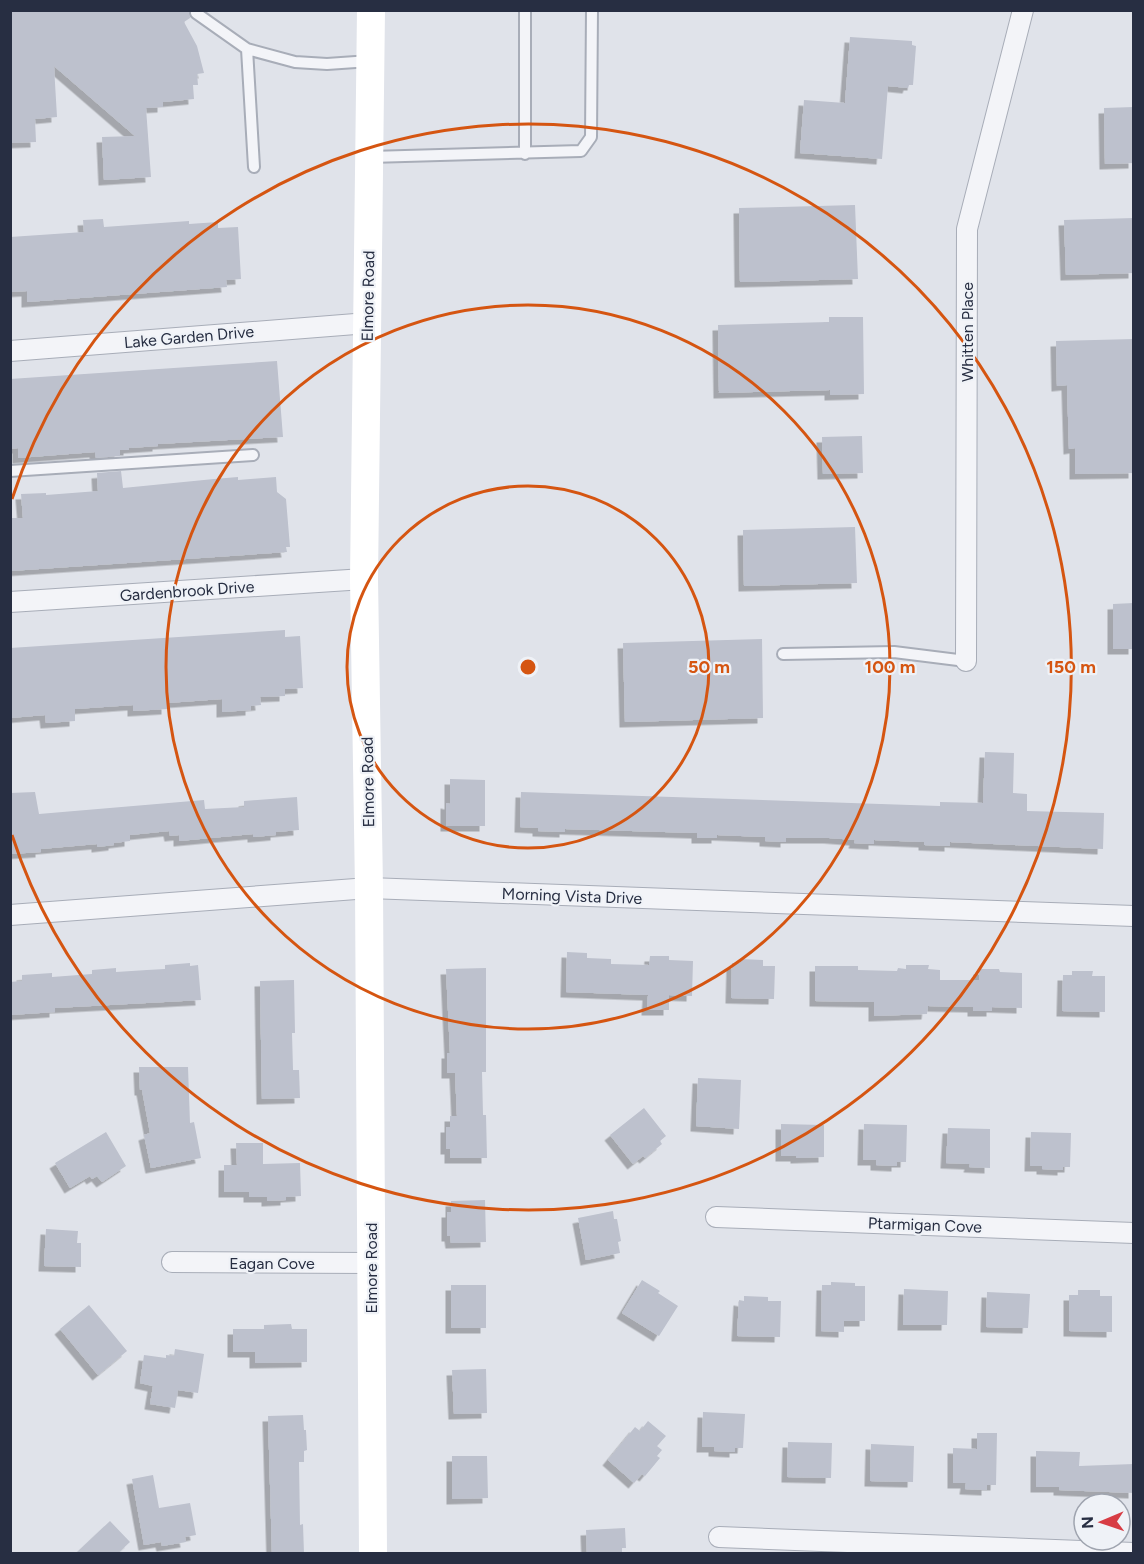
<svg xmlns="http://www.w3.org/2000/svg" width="1144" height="1564" font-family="Figtree,sans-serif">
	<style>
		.building { fill: #bdc1cd; filter: url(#shadow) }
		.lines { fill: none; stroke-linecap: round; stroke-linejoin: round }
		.lane-casing { stroke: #a8adb8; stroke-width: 14 }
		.street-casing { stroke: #a8adb8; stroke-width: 22 }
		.lane { stroke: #f3f4f8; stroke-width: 10 }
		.street { stroke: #f3f4f8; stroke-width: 20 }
		.secondary { stroke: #fff; stroke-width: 28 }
		.ring { fill: none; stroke: #d55511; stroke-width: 3 }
		.labels { text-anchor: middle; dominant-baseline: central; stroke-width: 4.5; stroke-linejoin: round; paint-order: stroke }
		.street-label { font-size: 16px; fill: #272e42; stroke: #eff2f7 }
		.centre { fill: #d55511; stroke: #eff2f7; stroke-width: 3 }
		.ring-label { font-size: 18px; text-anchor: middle; font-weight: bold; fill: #d55511; stroke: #eff2f7; stroke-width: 4.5; stroke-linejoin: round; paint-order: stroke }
	</style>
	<defs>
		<filter id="shadow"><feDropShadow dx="-5.5" dy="5.5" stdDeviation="0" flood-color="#0004"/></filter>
	</defs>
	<rect width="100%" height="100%" fill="#e0e3ea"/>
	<path class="building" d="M10,10H189L190,18L184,22L197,46L204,73L197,74L198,85H193L194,99L163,102V107L146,108L151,177L104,180L102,137L135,136L54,66L57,117L35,119L36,142L10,143Z
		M850,37L912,41V45L916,46L913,85H909L908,88L888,86L882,159L800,153L804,100L845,103Z
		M1134,107V163L1105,164L1104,108Z
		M855,205L858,279L740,282L739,208Z
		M1134,218V273L1066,275L1064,220Z
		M103,219L104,227L189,221V224L218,222V228L238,227L241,279L226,280L227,287L27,302V291L10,292V237L84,232L83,220Z
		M829,317H863L864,394L830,395V390L719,393L718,325L829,322Z
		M1134,339V473L1075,474V448L1069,449L1067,385L1057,386L1056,341Z
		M277,361L283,437L158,444V446L129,448V450H120V456L96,458L95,452L18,458V448L10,449V379Z
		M862,436L863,473L823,474L822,437Z
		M121,471L123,488L214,479L238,477V480L276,477L277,492L286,499L290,547H286L287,552L10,571V518H23L21,494L46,493V495L98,491L97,473Z
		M855,527L857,583L744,586L743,530Z
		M1134,603V649H1113V604Z
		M285,630V637L300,636L303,688L285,689V696L260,697L261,705L251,706V710L222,712V699L167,703V709L133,711V705L75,709V721L46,723L45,715L10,718V648Z
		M762,639L763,718L625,722L623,643Z
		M985,752L1014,753L1013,793L1027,794V811L1104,813L1103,849L950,842V846L924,845V842L874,840V844L854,843L855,840L829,838H786V842L765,841V837L717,835V838H697V833L565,829V832L538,831V828L520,827L521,792L940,806V802L983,803Z
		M450,779L485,780V826H446V803L450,804Z
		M35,792L39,814L204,800L205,809L244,807V801L297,797L299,830L276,832V835L253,837V834L179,841V835L170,836L169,831L130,835V841L114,843V845L97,847V844L41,849V852L10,854V793Z
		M567,952L587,953V958L611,959V964L649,965L650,956H669V960L693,961L692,996L669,995V1010H647L648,995L566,992Z
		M740,959L763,960V966H775L774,999L731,998L732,963H740Z
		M190,963V966L198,965L201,1000L55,1008V1012L10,1015V982L22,981V975L52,973V977L92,974V970L116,968V972L147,970L165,969V965Z
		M906,965H929L928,969L940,970V980H979V969H999L1000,972L1022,973V1008L992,1007V1011H973V1007L928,1006L927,1014L874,1016V1002L815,1001V966H858V970L897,971L898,968L906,969Z
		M486,968V1072H482L483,1115H486L487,1158H450V1149H446V1127H450V1116H457L455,1073H447V1053H450L446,969Z
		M1072,971H1093L1092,976H1105V1012L1062,1011L1063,975H1072Z
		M294,980L295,1033H292L293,1070H299L300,1098L262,1099L260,981Z
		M139,1067H188L190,1123L194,1122L201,1158L151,1168L144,1135L150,1133L142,1090H140Z
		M698,1078L741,1080L739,1129L696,1126Z
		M644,1108L666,1136L660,1141L662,1144L645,1158L643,1156L633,1164L610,1135Z
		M781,1124L824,1125V1157L796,1158V1156H781Z
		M864,1124L907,1125L906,1162H897V1166L876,1165V1160H863Z
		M948,1128L990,1129V1168L969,1167L970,1164L946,1163Z
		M106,1132L126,1166L102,1182L97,1176L92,1179L90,1176L70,1188L55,1163Z
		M1031,1132L1071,1133L1070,1167H1063V1170L1042,1169V1166H1030Z
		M236,1143H263V1164L300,1163L301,1196L286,1197V1200L267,1201V1197H249V1192H224V1165H237Z
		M485,1200L486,1242L451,1243L450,1236H447V1212H451V1201Z
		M613,1211L614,1219H617L621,1241L618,1242L620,1253L586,1260L578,1218Z
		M46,1229L78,1231L77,1243H81V1267L44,1266Z
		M642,1280L660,1291L658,1293L678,1306L659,1336L622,1313Z
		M831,1282L855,1283V1286H865V1321H844V1332L821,1331L822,1285H831Z
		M451,1285H486V1328H451Z
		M904,1289L948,1291L947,1325H903Z
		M1078,1290H1100V1296H1112V1332L1069,1331V1295H1078Z
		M987,1292L1030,1294L1028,1328L986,1327Z
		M744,1296L768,1297V1301H781L780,1337L737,1336L739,1300L744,1301Z
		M89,1305L127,1351L98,1375L60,1329Z
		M291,1324L292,1329H307V1362L255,1363V1352H233V1329H264V1325Z
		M175,1349L204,1354L198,1393L178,1390L175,1408L150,1404L153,1386L140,1383L144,1355L166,1358V1355L174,1356Z
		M486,1369L487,1413L454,1414L452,1370Z
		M703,1412L745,1414L743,1448H735V1452L714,1451V1447H702Z
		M303,1415L304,1430H306L307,1450L304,1451V1462H299L300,1525L303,1524L304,1554H272L268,1416Z
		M648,1421L666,1436L657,1446L662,1450L657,1456L660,1458L645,1476L642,1474L634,1483L608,1460L635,1427L640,1431Z
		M977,1433H997L996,1485H987V1490L965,1489L966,1483H953V1448L977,1449Z
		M788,1442L832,1443L831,1478L787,1477Z
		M871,1444L914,1446L913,1482L870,1481Z
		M1036,1451L1080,1452L1079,1466L1134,1464V1493L1059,1490V1487H1036Z
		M452,1456H487L488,1498L452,1499Z
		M153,1475L159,1508L190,1503L196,1535L185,1537L186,1542L162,1546L161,1542L144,1545L132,1479Z
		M110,1521L130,1542L117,1554H75Z
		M625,1528L626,1548H622V1554H587L586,1530Z"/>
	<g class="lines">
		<g class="lane-casing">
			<path id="lane" d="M196,13L247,49L295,62L327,64L370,61
				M247,49L254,167
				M525,154V10
				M370,157L581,151L591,137L592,10
				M10,471L253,455
				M783,654L894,652L966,661"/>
		</g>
		<g class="street-casing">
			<path id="street" d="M10,351L368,323
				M10,602L364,579
				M966,661L967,229L1023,10
				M10,915L369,888L1134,916
				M716,1217L1134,1233
				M172,1262L371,1263
				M719,1537L1134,1553"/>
		</g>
		<use href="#lane" class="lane"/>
		<use href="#street" class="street"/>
		<path class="secondary" d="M371,10L364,579L369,888L373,1554"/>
	</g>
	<g class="ring">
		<circle cx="528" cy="667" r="181"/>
		<circle cx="528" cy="667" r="362"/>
		<path d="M12 499A543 543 0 1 1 12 835"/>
	</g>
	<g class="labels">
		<g class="street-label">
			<text transform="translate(368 296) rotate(-89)">Elmore Road</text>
			<text transform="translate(967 332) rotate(-90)">Whitten Place</text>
			<text transform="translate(189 337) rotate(-5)">Lake Garden Drive</text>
			<text transform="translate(187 591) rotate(-4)">Gardenbrook Drive</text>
			<text transform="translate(368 782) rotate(-91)">Elmore Road</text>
			<text transform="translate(572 896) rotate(2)">Morning Vista Drive</text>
			<text transform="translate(925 1225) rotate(2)">Ptarmigan Cove</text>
			<text x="272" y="1263">Eagan Cove</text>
			<text transform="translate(371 1268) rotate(-90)">Elmore Road</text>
		</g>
	</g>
	<circle cx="528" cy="667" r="9" class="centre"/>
	<g class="ring-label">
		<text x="709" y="673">50 m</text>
		<text x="890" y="673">100 m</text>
		<text x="1071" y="673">150 m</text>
	</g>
	<rect width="1144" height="1564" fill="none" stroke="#272e42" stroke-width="24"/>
	<g transform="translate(1102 1522) rotate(268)"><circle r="28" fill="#eff2f7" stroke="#9fa4af" stroke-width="1.5"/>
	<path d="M0-4.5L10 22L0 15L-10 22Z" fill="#d73c44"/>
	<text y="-9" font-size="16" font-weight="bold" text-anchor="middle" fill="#272e42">N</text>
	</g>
</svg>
